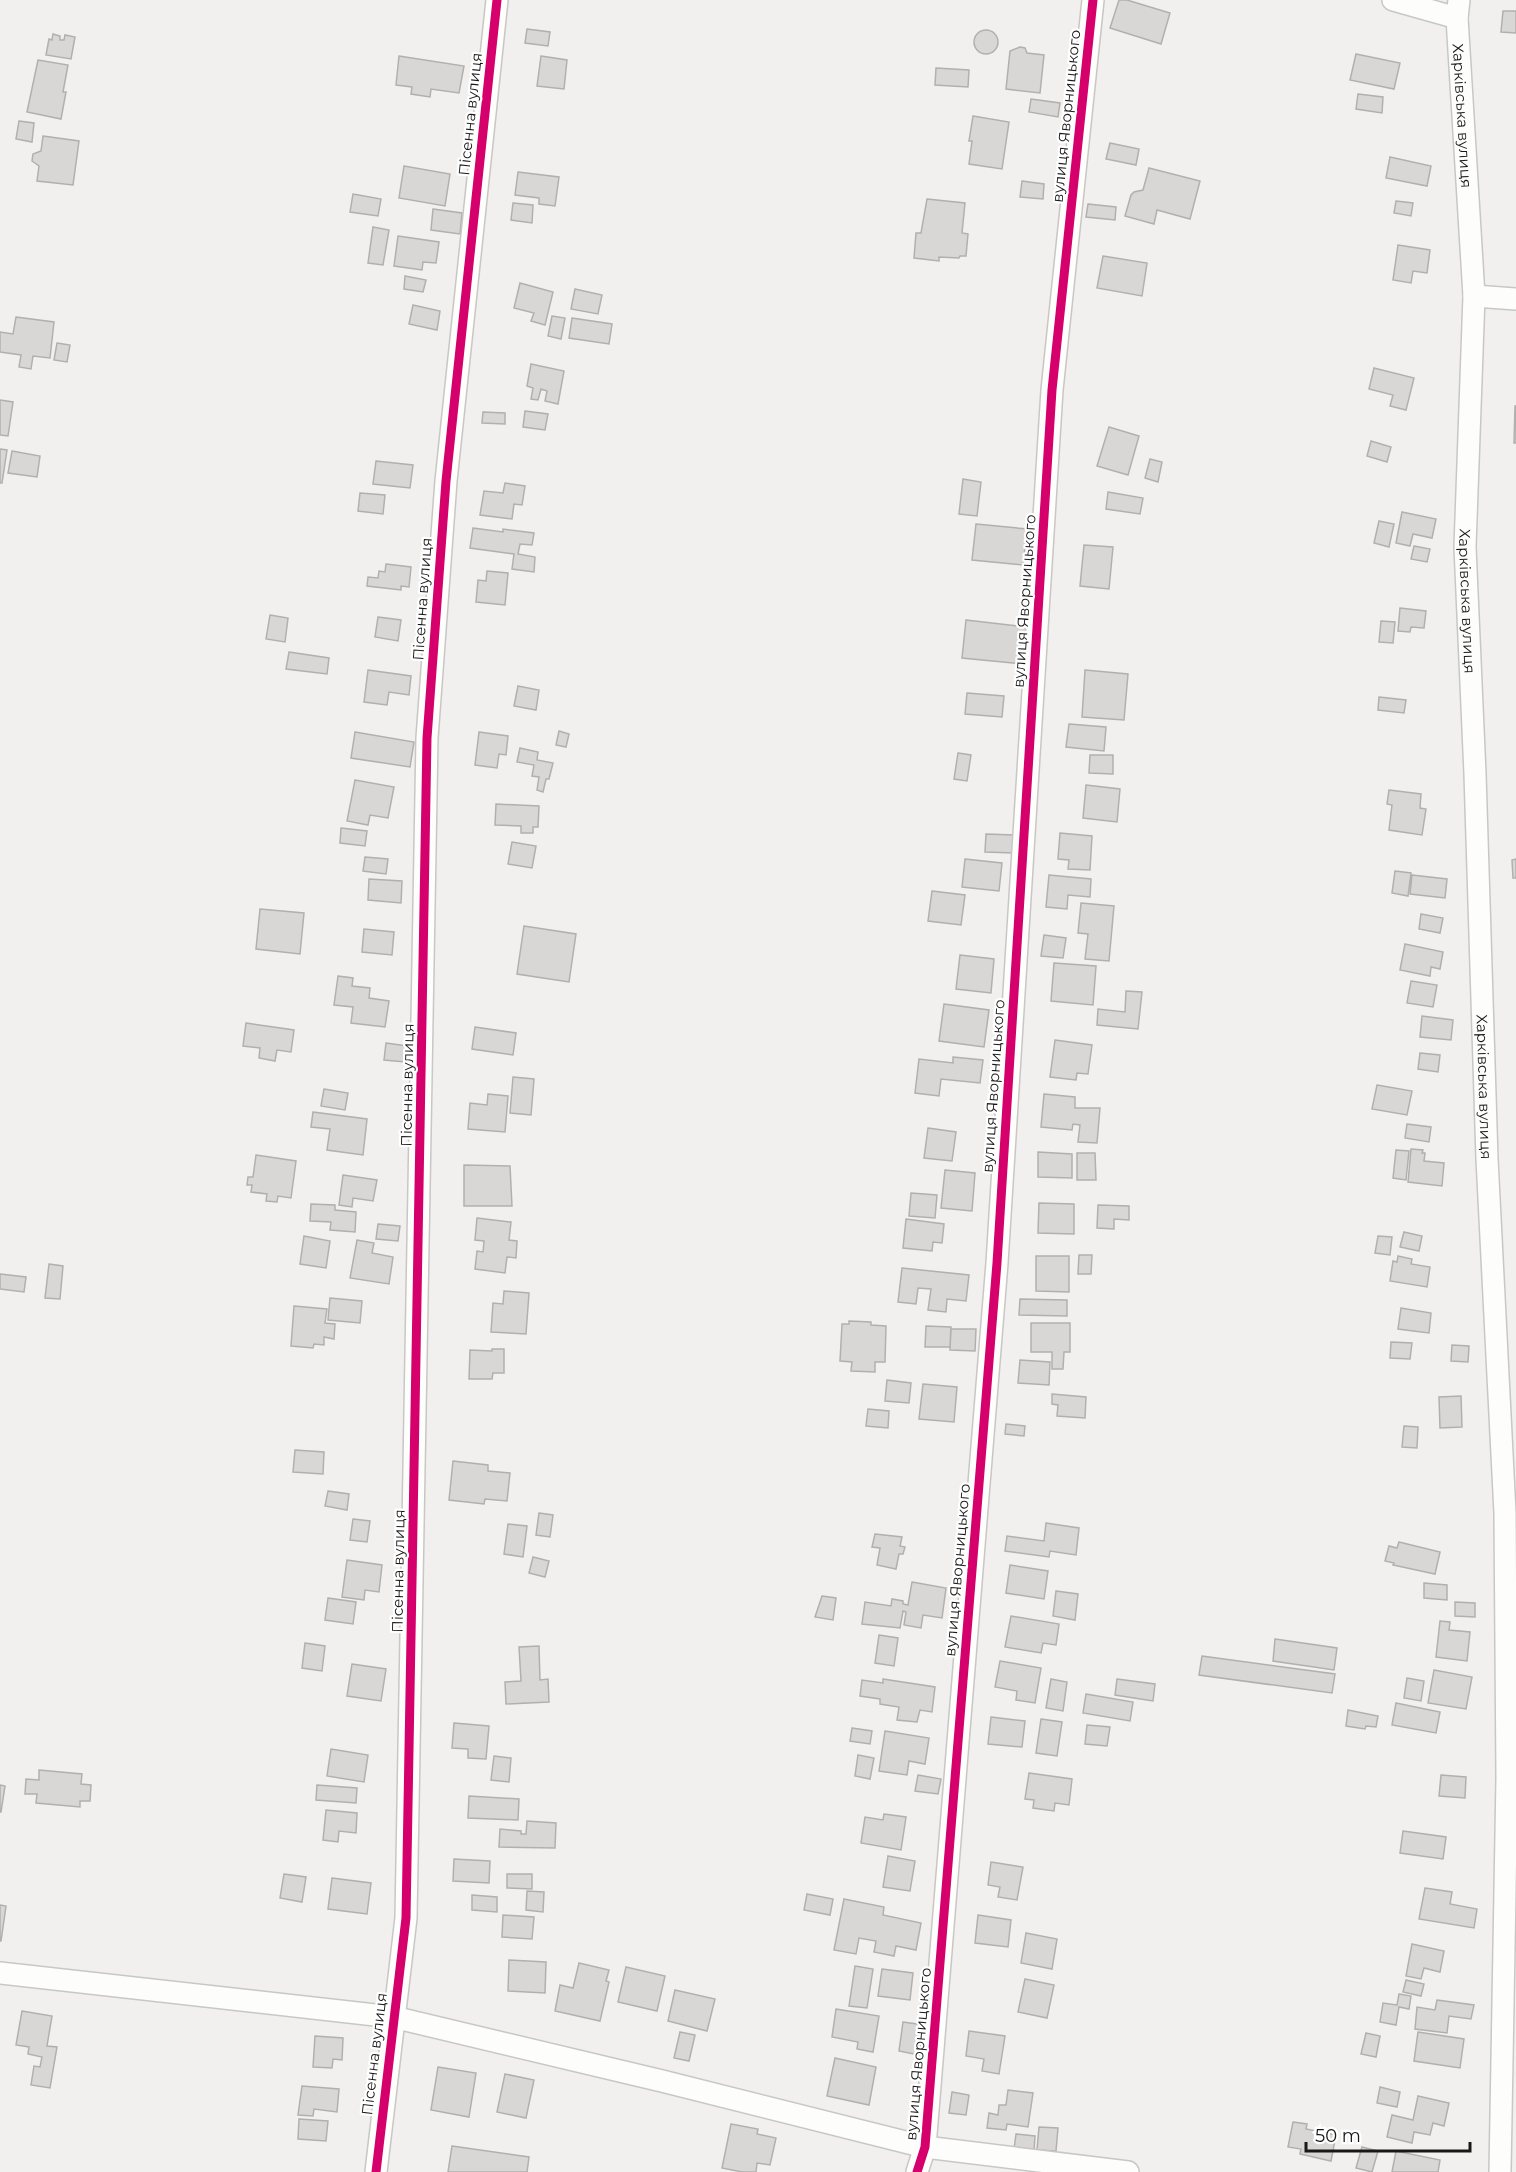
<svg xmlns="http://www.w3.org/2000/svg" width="1516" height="2172" font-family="Montserrat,sans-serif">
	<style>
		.building { fill: #d9d7d6; stroke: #b2b0af; stroke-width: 1.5 }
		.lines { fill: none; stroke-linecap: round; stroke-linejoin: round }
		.minor-casing { stroke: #c9c7c6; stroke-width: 24 }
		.minor { stroke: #fdfdfc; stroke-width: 21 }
		.cycleway-casing { stroke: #fff; stroke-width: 13 }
		.cycleway { stroke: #d6006c; stroke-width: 9 }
		.labels { text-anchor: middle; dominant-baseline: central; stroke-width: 4.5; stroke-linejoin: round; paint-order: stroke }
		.street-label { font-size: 15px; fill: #191818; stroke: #fff }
	</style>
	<rect width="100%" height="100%" fill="#f2f0ee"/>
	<path class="building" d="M1119,0H1127L1170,13L1161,44L1110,28Z
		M1503,11H1516V33L1501,32Z
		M527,29L550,32L548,46L525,43Z
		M974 42a12 12 0 1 1 24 0a12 12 0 1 1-24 0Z
		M53,34L60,36V40H64L65,35L75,37L71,59L46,55L49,39L52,40Z
		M1020,47L1025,48L1027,53L1044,55L1040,93L1006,89L1010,51Z
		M1356,54L1400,63L1394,89L1350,80Z
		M399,56L464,66L459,93L431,89L430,97L411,94L412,87L396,85Z
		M541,56L567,60L564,89L537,86Z
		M38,60L68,65L63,92H66L61,119L27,112Z
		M936,68L969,70L968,87L935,85Z
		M1358,94L1383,97L1382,113L1356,109Z
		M1031,99L1060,103L1058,117L1029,112Z
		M973,116L1009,122L1002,169L969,164L972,141H969Z
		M19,121L34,123L32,142L16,139Z
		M43,136L79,141L73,185L37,181L39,166L32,161L33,154L41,151Z
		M1110,143L1139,149L1136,165L1106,159Z
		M1390,157L1431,166L1427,186L1386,178Z
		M404,166L450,174L445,206L399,198Z
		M1149,168L1200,181L1190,219L1157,210L1154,224L1125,216L1131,195L1134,192L1143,190Z
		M518,172L559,177L555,206L539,204V198L515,195Z
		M1022,181L1044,184L1043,199L1020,197Z
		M353,194L381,199L378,216L350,212Z
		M927,199L965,203L962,233L968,234L966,256H960L959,258L939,257V261L914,258L916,233H921Z
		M1396,201L1413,203L1411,216L1394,213Z
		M513,203L533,205L532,223L511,220Z
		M1088,204L1116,207L1115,220L1086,217Z
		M433,209L462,213L460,234L431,230Z
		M373,227L389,230L383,265L368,263Z
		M398,236L439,242L436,263L423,262L422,270L394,266Z
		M1398,245L1430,250L1427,273L1413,271L1411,283L1393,280Z
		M1103,256L1147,263L1142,296L1097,288Z
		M405,276L426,280L423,292L404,289Z
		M520,283L553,292L545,325L531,321L534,313L514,308Z
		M575,289L602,295L598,314L571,309Z
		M413,305L440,311L437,330L409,324Z
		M552,316L565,318L561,339L548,336Z
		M16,317L54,322L50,358L33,356L31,369L19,367L21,355L0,352V332L13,334Z
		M572,318L612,324L609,344L569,338Z
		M57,343L70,345L67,362L54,360Z
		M531,364L564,371L558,404L545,401L547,391L541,389L538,400L531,399L533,388L527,386Z
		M1374,368L1414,378L1406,410L1390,406L1393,395L1369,389Z
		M0,400L13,402L8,436L0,435Z
		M1515,406H1516V443H1514Z
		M525,411L548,414L545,430L523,427Z
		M483,412L505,413V424L482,423Z
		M1109,427L1139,436L1128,475L1097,466Z
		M1371,441L1391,447L1387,462L1367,456Z
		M0,449L7,450L2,483H0Z
		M12,451L40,456L37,477L8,473Z
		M1150,459L1162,462L1158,482L1145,478Z
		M376,461L413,465L410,488L373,484Z
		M963,479L981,482L977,516L959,514Z
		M505,483L525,486L522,505L514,504L512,519L480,515L484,491L503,493Z
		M1108,492L1143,498L1140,514L1106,509Z
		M360,493L385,495L383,514L358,511Z
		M1402,512L1436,519L1432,538L1413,534L1410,546L1396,543Z
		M1379,521L1394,524L1389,547L1374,543Z
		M976,524L1027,529L1023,565L972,560Z
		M473,528L503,532V529L534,533L532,545L520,544L518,554L535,557L534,572L512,569L514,554L470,548Z
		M1084,545L1113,547L1109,589L1080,586Z
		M1414,546L1430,549L1427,562L1411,559Z
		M386,564L411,567L409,587L401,586V590L367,586L368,577L378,578L379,571L385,572Z
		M487,571L508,573L505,605L476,602L478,580L486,581Z
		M1400,608L1426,611L1424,628L1411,627L1410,632L1398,631Z
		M270,615L288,618L285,642L266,639Z
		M378,617L401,620L398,641L375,637Z
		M966,620L1027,627L1023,664L962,658Z
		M1381,621L1395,622L1393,643L1379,642Z
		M289,652L329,658L327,674L286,669Z
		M368,670L411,676L409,695L389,692L387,705L364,702Z
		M1085,670L1128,674L1124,720L1082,717Z
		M518,686L539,690L536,710L514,706Z
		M967,693L1004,696L1002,717L965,714Z
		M1379,697L1406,700L1404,713L1378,710Z
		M1069,724L1106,727L1104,751L1066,747Z
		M559,731L569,734L566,747L556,745Z
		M355,732L414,742L410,767L351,758Z
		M479,732L508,736L506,755L499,754L497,768L475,765Z
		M520,748L538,752L537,760L553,763L549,779H546L543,792L537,790L539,777L532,776L534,765L517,762Z
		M958,753L971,755L967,781L954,779Z
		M1090,755H1113V774L1089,773Z
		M355,780L394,787L388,818L370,815L368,825L347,821Z
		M1086,785L1120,789L1117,822L1083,818Z
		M1389,790L1421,794L1420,808L1426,809L1422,835L1389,830L1392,805L1387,804Z
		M496,804L539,806L538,827H533V833H521V826L495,825Z
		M341,828L367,831L365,846L340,843Z
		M1060,833L1092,836L1090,870L1068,869L1069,860L1058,859Z
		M986,834L1014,835V853L985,852Z
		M512,842L536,846L532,868L508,864Z
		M365,857L388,859L386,874L363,871Z
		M965,859L1002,863L999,891L962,887Z
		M1516,859V878H1513L1512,860Z
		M1395,871L1411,873L1408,896L1392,893Z
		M1049,875L1091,879L1090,897L1068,895L1067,909L1046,907Z
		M1412,875L1447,879L1445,898L1410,894Z
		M369,879L402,881L401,903L368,900Z
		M932,891L965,895L961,925L928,921Z
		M1081,903L1114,906L1109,961L1085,959L1088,934L1078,933Z
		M260,909L304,913L300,954L256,949Z
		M1421,914L1443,918L1440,933L1419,929Z
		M524,926L576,934L569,982L517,974Z
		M364,929L394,932L392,955L362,952Z
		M1044,935L1066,938L1063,958L1041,956Z
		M1405,944L1443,952L1440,969L1431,967L1430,976L1400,970Z
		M960,955L994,959L991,993L956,989Z
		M1054,963L1096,966L1093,1005L1051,1001Z
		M338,976L353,978L352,986L370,988L369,998L389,1001L385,1027L351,1023L353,1007L334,1005Z
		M1411,981L1437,985L1433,1007L1407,1003Z
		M1126,991L1142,992L1138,1029L1097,1025L1098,1009L1125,1012Z
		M944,1004L989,1010L984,1047L939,1041Z
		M1422,1016L1453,1020L1451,1040L1420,1037Z
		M246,1023L294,1030L291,1052L277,1050L275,1061L259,1058L260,1048L243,1046Z
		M475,1027L516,1033L513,1055L472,1049Z
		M1055,1040L1092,1045L1088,1074L1077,1073L1076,1080L1050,1077Z
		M386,1043L407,1046L405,1062L384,1060Z
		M1420,1053L1440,1055L1438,1072L1418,1069Z
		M953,1057L983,1060L980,1083L941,1079L939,1096L915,1093L919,1059L953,1063Z
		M513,1077L534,1079L531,1115L510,1113Z
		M1377,1085L1412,1091L1407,1115L1372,1109Z
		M324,1089L348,1093L345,1110L321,1106Z
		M488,1094L508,1096L505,1132L468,1129L470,1103L487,1105Z
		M1044,1094L1075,1097V1108H1100L1097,1143L1078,1142L1080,1125L1073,1124L1072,1130L1041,1127Z
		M313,1112L367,1119L363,1155L327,1150L330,1129L311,1127Z
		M1407,1124L1431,1127L1429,1142L1405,1138Z
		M928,1128L956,1132L952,1161L924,1158Z
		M1411,1149L1423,1150L1422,1153H1425L1424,1161L1444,1163L1442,1186L1408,1182Z
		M1396,1150L1409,1151L1406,1180L1393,1178Z
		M1038,1152L1072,1154V1178L1038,1177Z
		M1077,1153H1095L1096,1180H1077Z
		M256,1155L296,1161L291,1198L278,1196L277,1202L266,1201L267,1194L251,1192L252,1185H247L248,1177H253Z
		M464,1165L510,1166L512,1206H464Z
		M945,1170L975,1173L972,1211L941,1208Z
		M343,1175L377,1180L373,1201L353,1198L352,1207L339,1205Z
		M911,1193L937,1195L935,1218L909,1216Z
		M1039,1203L1074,1204V1234L1038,1233Z
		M311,1204L335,1205V1210L356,1212L355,1232L330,1230L331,1222L310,1221Z
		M1098,1205L1129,1206V1220L1114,1219V1229L1097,1228Z
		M477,1218L511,1222L509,1240L517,1241L516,1258L507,1257L505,1273L475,1269L477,1251L483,1252L484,1241L475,1240Z
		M906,1219L944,1224L942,1243L933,1242L932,1251L903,1248Z
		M378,1224L400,1226L398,1241L376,1239Z
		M1404,1232L1422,1236L1419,1251L1400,1247Z
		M304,1236L330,1241L326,1268L300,1264Z
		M1378,1236L1392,1237L1390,1255L1375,1253Z
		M357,1240L374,1243L372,1253L393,1257L389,1284L350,1278Z
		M1079,1255H1092L1091,1274H1078Z
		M1036,1256H1069V1292L1036,1291Z
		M1398,1256L1412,1259L1411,1264L1430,1267L1427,1287L1390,1281L1393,1261L1397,1262Z
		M49,1264L63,1266L60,1299L45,1298Z
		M902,1268L969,1275L966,1301L947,1299L946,1312L928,1310L931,1289L918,1288L916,1304L898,1302Z
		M0,1274L26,1277L24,1292L0,1289Z
		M504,1291L529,1293L526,1334L491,1332L493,1303L503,1304Z
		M330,1298L362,1301L360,1323L328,1320Z
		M1020,1299L1067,1300V1316L1019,1315Z
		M294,1306L327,1309L325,1323L335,1324L334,1339L324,1337V1345L314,1344L313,1348L291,1346Z
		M1401,1308L1431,1313L1429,1333L1398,1329Z
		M849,1321L871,1322V1325L886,1326L885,1362H875V1372L851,1371L852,1362L840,1361L842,1324H849Z
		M1031,1323H1070V1352H1064L1063,1369H1052V1352H1031Z
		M926,1326L951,1327L950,1347H925Z
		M951,1329H976L975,1351L950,1350Z
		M1391,1342L1412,1343L1410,1359L1390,1358Z
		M1452,1345L1469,1346L1468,1362L1451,1361Z
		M492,1349H504V1373H493L492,1379H469L470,1350L492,1351Z
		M1020,1360L1050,1362L1049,1385L1018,1383Z
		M887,1380L911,1383L909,1403L885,1401Z
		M923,1384L957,1387L954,1422L919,1419Z
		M1052,1394L1086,1397L1085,1418L1057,1416L1058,1405L1052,1404Z
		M1461,1396L1462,1427L1440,1428L1439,1397Z
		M868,1409L889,1411L888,1428L866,1426Z
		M1006,1424L1025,1426L1024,1436L1005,1434Z
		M1404,1426L1418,1427L1417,1448L1402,1447Z
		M295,1450L324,1452L323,1474L293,1472Z
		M453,1461L488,1465V1471L510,1473L507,1501L485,1499L484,1504L449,1500Z
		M328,1491L349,1494L347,1510L325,1506Z
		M539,1513L553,1515L550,1537L536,1535Z
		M353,1519L370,1521L367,1542L350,1540Z
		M1046,1523L1079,1528L1076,1555L1050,1551L1049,1557L1005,1551L1007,1536L1044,1541Z
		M508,1524L527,1526L523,1557L504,1554Z
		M875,1534L902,1537L900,1546L905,1547L903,1554H899L896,1569L877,1565L880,1548L872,1547Z
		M1399,1542L1440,1552L1435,1574L1393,1565L1394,1563L1385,1561L1389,1546L1397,1548Z
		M533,1557L549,1561L545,1577L529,1573Z
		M347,1560L382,1565L379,1592L365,1590L364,1600L342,1597Z
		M1010,1565L1048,1571L1044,1599L1006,1593Z
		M912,1582L946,1588L942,1618L923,1615L921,1628L904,1625L906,1612L903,1611L900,1628L862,1624L865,1602L891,1606L892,1599L903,1601V1604L908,1605Z
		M1424,1583L1447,1585V1600L1424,1598Z
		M1056,1591L1078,1594L1075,1620L1053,1616Z
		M822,1596L836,1598L833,1620L815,1617Z
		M328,1598L356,1602L353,1624L325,1620Z
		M1455,1602L1475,1603V1617L1455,1616Z
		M1011,1616L1059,1624L1056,1645L1043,1643L1041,1653L1005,1647Z
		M1440,1621L1450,1622L1449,1630L1470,1632L1467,1661L1436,1657Z
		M879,1635L898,1638L894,1666L875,1663Z
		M1275,1639L1337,1648L1334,1670L1273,1661Z
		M305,1643L325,1646L322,1671L302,1668Z
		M539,1646L540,1680L548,1679L549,1702L506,1704L505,1682L521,1681L519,1647Z
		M1202,1656L1335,1674L1332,1693L1199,1675Z
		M1000,1661L1041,1668L1035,1703L1016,1700L1017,1691L995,1687Z
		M352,1664L386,1669L381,1701L347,1696Z
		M1434,1670L1472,1677L1466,1709L1428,1703Z
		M1407,1678L1424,1681L1421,1701L1404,1698Z
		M883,1679L935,1687L932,1712L920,1710L917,1722L897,1720L899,1707L880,1704V1699L860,1696L862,1680L883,1683Z
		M1051,1679L1067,1682L1063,1711L1046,1708Z
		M1117,1679L1155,1684L1153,1701L1115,1695Z
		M1086,1694L1133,1702L1130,1721L1083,1713Z
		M1396,1703L1440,1712L1436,1733L1392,1725Z
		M1348,1710L1378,1716L1376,1727L1366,1726L1365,1729L1346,1726Z
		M991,1717L1025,1721L1022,1747L988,1744Z
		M1041,1719L1062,1722L1057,1756L1036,1753Z
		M454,1723L489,1726L486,1759L468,1758V1749L452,1748Z
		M1087,1725L1110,1727L1107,1746L1085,1744Z
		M852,1728L872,1731L870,1744L850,1741Z
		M885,1731L929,1738L925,1764L909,1761L907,1775L879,1771Z
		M331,1749L368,1755L364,1782L327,1776Z
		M858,1755L874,1758L870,1779L855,1776Z
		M494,1756L511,1758L509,1782L491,1780Z
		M39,1770L82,1774L81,1784L91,1785L90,1801H80V1807L36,1803L37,1794H25L26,1779L39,1780Z
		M1029,1773L1072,1779L1069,1805L1055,1803L1054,1811L1033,1808L1034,1800L1025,1799Z
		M918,1775L941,1779L938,1794L915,1791Z
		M1441,1775L1466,1777L1465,1798L1439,1796Z
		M0,1785L5,1786L1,1812H0Z
		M317,1785L357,1788L356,1803L316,1800Z
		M469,1796L519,1799L518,1820L468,1818Z
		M326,1810L357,1813L356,1833L339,1831L338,1842L323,1840Z
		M884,1814L906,1817L901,1850L861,1843L865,1817L883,1820Z
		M527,1821L556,1823L555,1848L499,1847L500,1829L521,1831V1834H526Z
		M1403,1831L1446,1837L1443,1859L1400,1853Z
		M888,1856L915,1861L910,1891L883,1887Z
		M454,1859L490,1861L489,1883L453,1881Z
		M991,1862L1023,1867L1017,1900L998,1897L1000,1887L988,1885Z
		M284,1874L306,1877L302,1902L280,1898Z
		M507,1874H532V1889L507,1888Z
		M332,1878L371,1883L367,1914L328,1909Z
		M1425,1888L1452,1892L1450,1904L1477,1909L1474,1928L1419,1919Z
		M527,1891L544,1892L543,1912L526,1910Z
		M807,1894L833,1899L830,1915L804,1910Z
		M472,1895L497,1897V1912L472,1910Z
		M844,1899L884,1907L883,1915L921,1923L916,1950L896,1946L894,1956L874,1952L876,1941L859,1938L856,1954L834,1950Z
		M0,1905L6,1906L1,1941H0Z
		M503,1915L534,1917L532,1939L502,1937Z
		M978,1915L1011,1920L1008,1947L975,1943Z
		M1026,1933L1057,1939L1052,1969L1021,1963Z
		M1412,1944L1444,1951L1440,1972L1424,1968L1421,1979L1406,1976Z
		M509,1960L546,1962L545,1993L508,1991Z
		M579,1963L609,1970L606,1981L609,1982L600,2021L555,2011L560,1985L573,1988Z
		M855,1966L873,1969L867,2008L849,2006Z
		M626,1967L665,1976L657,2011L618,2002Z
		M882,1969L913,1973L910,2000L878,1996Z
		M1025,1979L1054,1985L1047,2018L1018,2012Z
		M1406,1980L1424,1984L1421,1996L1403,1992Z
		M675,1990L715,1999L707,2031L668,2021Z
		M1399,1994L1411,1996L1409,2009L1399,2007L1396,2025L1380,2022L1383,2003L1397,2005Z
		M1437,2000L1474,2005L1471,2019L1449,2016L1447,2033L1415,2029L1417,2007L1435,2010Z
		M836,2009L879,2016L873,2052L857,2049L858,2042L832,2037Z
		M22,2011L52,2016L47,2046L57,2047L50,2088L31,2085L34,2066L40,2067L42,2057L28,2054L29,2047L16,2045Z
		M903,2022L924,2025L919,2055L899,2051Z
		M969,2031L1005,2036L999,2074L982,2071L984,2059L966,2056Z
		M680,2032L695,2035L689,2061L674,2058Z
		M1418,2032L1464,2039L1460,2068L1414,2061Z
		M1366,2033L1380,2036L1376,2057L1361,2054Z
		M315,2036L343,2038L342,2060L333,2059L332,2068L313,2067Z
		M835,2058L876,2067L869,2105L827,2096Z
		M438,2067L476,2073L469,2117L431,2110Z
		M505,2074L534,2080L526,2118L497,2112Z
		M302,2086L339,2089L337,2112L314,2109L313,2116L298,2115Z
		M1380,2087L1400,2092L1397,2107L1377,2103Z
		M1008,2090L1033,2093L1028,2127L1007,2124L1006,2130L987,2128L989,2113L998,2115L999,2105H1006Z
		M952,2092L969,2095L966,2115L949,2113Z
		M1418,2096L1449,2103L1444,2126L1433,2123L1430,2135L1414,2132L1412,2143L1387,2137L1392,2115L1413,2120Z
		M299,2119L328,2121L326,2141L298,2139Z
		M1293,2122L1307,2124L1306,2129L1336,2135L1331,2161L1300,2154L1301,2149L1288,2147Z
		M731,2124L758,2129L757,2134L776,2138L770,2165L757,2163L756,2172H742L722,2168Z
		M1039,2127L1058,2128L1056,2151L1037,2150Z
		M1016,2134L1035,2136L1034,2151L1014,2149Z
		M452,2146L529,2157L527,2172H448Z
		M1362,2147L1378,2151L1372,2172L1356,2168Z
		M1396,2151L1440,2160L1438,2172H1392Z"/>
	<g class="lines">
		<g class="minor-casing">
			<g id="minor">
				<path d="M1393,0L1457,18"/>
				<path id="s1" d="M1459,0L1457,18L1474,296L1465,547L1475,774L1487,1159L1505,1513L1507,1778L1500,2172"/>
				<path d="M1474,296L1516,299"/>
				<path d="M0,1973L393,2017L662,2081L925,2147L1128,2172"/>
				<path d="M376,2172L406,1918L427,738L446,481L497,0"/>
				<path d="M917,2172L925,2147L997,1263L1052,390L1093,0"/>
			</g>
		</g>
		<use href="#minor" class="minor"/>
		<g class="cycleway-casing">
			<path id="cycleway" d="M376,2172L406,1918L427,738L446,481L497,0
				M917,2172L925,2147L997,1263L1052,390L1093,0"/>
		</g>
		<use href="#cycleway" class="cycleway"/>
	</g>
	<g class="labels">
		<g class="street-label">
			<text transform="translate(470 114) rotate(-84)">Пісенна вулиця</text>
			<text stroke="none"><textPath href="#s1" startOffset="116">Харківська вулиця</textPath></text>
			<text transform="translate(1066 116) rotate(-84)">вулиця Яворницького</text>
			<text transform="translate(422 599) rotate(-86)">Пісенна вулиця</text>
			<text stroke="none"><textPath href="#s1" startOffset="602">Харківська вулиця</textPath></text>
			<text transform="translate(1024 601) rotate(-86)">вулиця Яворницького</text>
			<text transform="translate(407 1085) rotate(-89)">Пісенна вулиця</text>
			<text transform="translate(993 1086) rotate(-86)">вулиця Яворницького</text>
			<text stroke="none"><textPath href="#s1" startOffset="1088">Харківська вулиця</textPath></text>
			<text transform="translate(957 1570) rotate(-85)">вулиця Яворницького</text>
			<text transform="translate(398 1571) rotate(-89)">Пісенна вулиця</text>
			<text transform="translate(374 2054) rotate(-83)">Пісенна вулиця</text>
			<text transform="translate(918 2054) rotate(-85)">вулиця Яворницького</text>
		</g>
	</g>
	<path d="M1306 2142v9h164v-9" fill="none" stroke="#191818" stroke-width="3"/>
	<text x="1315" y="2142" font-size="18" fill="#191818" stroke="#ffffff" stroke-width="4.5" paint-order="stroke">50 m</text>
</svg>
